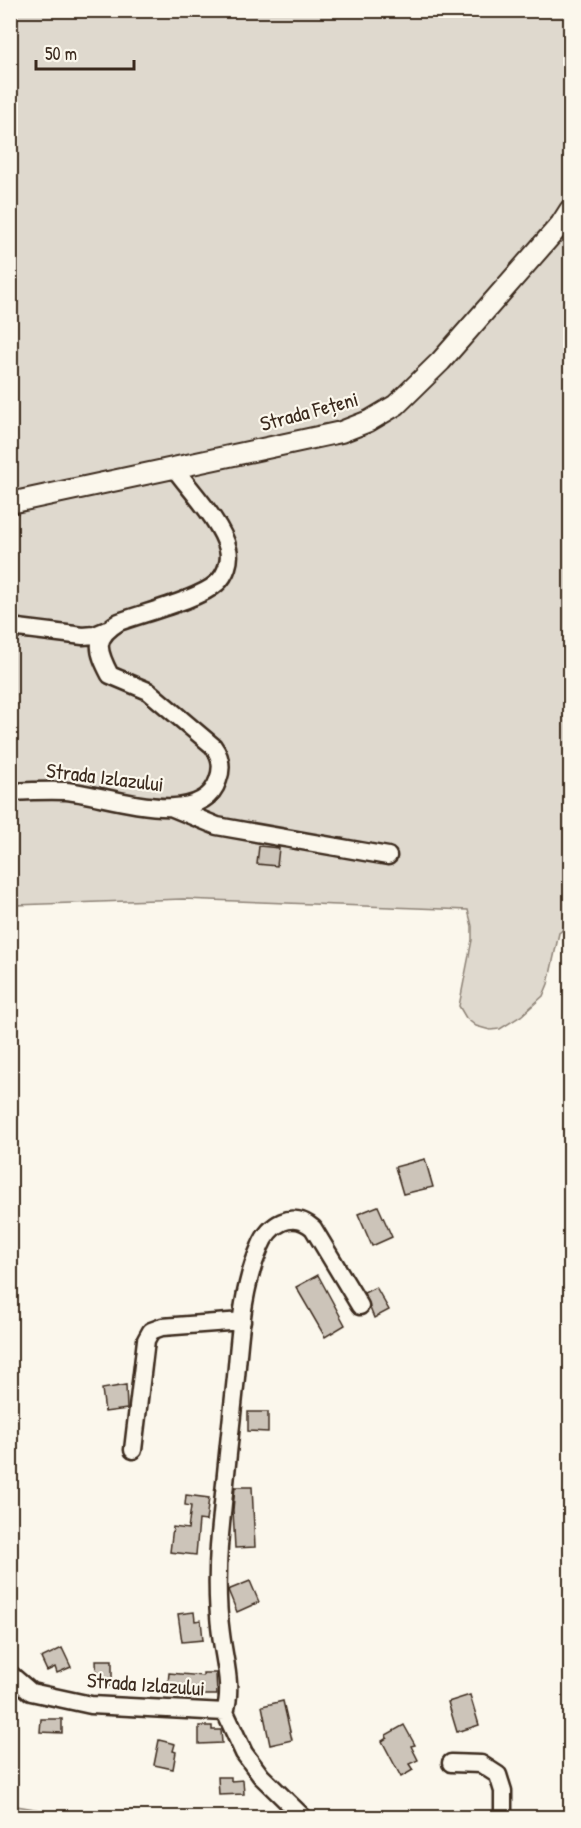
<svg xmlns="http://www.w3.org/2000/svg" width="581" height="1828" font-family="'Patrick Hand',sans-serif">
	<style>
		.green { fill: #dfd9ce; stroke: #8d8276; stroke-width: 1.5 }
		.building { fill: #ccc4b9; stroke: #3b2a1e; stroke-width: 1.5 }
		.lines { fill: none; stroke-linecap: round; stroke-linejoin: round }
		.minor-casing { stroke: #3b2a1e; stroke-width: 21 }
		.tertiary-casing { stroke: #3b2a1e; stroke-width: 24 }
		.minor { stroke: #fbf7ec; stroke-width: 16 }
		.tertiary { stroke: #fbf7ec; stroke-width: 20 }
		.labels { text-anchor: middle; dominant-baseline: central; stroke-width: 4.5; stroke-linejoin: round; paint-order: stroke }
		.street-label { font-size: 21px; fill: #3b2a1e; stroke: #fbf7ec }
	</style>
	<rect width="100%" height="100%" fill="#fbf7ec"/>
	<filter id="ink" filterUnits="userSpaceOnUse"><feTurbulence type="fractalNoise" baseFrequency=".0167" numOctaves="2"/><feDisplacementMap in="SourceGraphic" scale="12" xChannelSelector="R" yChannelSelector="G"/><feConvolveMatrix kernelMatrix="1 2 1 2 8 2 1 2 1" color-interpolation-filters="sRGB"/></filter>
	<g filter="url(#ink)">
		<path class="green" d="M10,11H570V924L559,933L548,984L543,996L521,1016L500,1029L490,1030L476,1026L466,1018L459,1006L472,940V926L468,910L183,899L16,905L10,871Z
			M11,1805L82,1817H11Z"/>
		<path class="building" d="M259,846L279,848L277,866L257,864Z
			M425,1159L433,1187L403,1194L395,1167Z
			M378,1206L392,1237L372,1246L358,1214Z
			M318,1275L345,1325L325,1337L296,1287Z
			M376,1287L389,1310L374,1318L364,1293Z
			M126,1385L127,1409L105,1412L102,1389Z
			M248,1412H268V1432L248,1431Z
			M235,1487H252L255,1547L235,1548L233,1510Z
			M186,1495L209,1498L206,1521L199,1520L196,1555L170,1552L173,1527L188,1529L191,1506L185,1505Z
			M250,1581L259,1602L237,1612L228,1590Z
			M194,1612L195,1621L201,1620L203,1640L182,1642L178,1614Z
			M62,1648L71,1667L57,1673L55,1667L47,1671L41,1658Z
			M96,1660H112V1686H97Z
			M169,1673L203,1676V1673H216L217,1695H202V1690L180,1687V1695L167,1694Z
			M470,1695L479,1725L457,1732L448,1702Z
			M283,1701L292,1740L270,1745L262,1706Z
			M41,1719H62V1733L40,1732Z
			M404,1725L415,1745L411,1746L418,1760L409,1764L413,1770L401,1777L382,1741L387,1738L386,1735Z
			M199,1726H212V1730H221L222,1743L199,1744Z
			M159,1740L175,1744L173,1751L176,1752L173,1769L154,1765Z
			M218,1777H231V1781L243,1780L244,1794L219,1795Z"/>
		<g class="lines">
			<g class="minor-casing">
				<path id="minor" d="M10,627L83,636L95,635L107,630
					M10,792C29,791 48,790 66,791C105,794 201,832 218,780C223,767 221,757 213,746L148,691L110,675C97,650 93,638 119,622C143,613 200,599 217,583C226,575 231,560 228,549C222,523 191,491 175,469
					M173,808L217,826L388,856
					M133,1450L146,1340L151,1331L162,1327L242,1321
					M10,1674L31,1692L91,1705L225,1712
					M225,1712C233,1687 224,1660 221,1634C217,1605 217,1576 219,1546C224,1490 230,1434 236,1377C240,1334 242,1288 260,1247C269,1224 292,1210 313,1228L360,1306
					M225,1712L244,1753L261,1776L304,1818
					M451,1763L481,1764L498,1775L503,1791V1818"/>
			</g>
			<g class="tertiary-casing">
				<path id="tertiary" d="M10,503L341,432L369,421L396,405L441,361L561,224L570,210"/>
			</g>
			<use href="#minor" class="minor"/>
			<use href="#tertiary" class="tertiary"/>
		</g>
	</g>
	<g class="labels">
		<g class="street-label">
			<text transform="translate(309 411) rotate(-15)">Strada Fețeni</text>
			<text transform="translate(105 777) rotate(7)">Strada Izlazului</text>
			<text transform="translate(146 1684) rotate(4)">Strada Izlazului</text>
		</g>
	</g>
	<rect width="581" height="1828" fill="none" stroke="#fbf7ec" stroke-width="36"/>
	<rect x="18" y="18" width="545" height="1792" fill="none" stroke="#3b2a1e" stroke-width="2" filter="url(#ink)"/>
	<path d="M36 60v9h98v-9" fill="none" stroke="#3b2a1e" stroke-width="3"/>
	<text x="45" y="60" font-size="18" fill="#3b2a1e" stroke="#fbf7ec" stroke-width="4.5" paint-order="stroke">50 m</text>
</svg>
